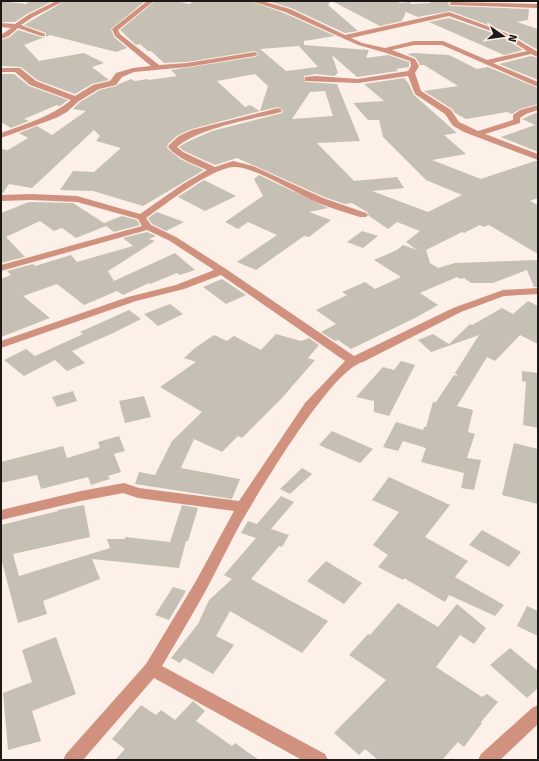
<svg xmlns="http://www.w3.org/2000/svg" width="539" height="761" font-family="'Fira Sans',sans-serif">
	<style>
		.building { fill: #c6bfb4; fill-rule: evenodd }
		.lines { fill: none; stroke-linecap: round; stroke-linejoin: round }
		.street { fill: #d1917f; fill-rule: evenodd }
	</style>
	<rect width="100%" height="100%" fill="#fcf0e8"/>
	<path class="building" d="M1,1L26,4L30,1H53L27,14L15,22H1Z
		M65,1H145L111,29L114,37L127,48L116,52L50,35L24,45L39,61L84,53L104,63L92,67L109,80L92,84L75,94L37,80L21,67L1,66V40L10,37L18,30L41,37H46V33L24,25Z
		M155,1H175L190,4L193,1H250L284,13L335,36L304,41V45L369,50L366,58L388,55L409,62V67L396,69L398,71L357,77L332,55L338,73L334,76L316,74L304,76L305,82L337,84L360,141L317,143L354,181L397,177L404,188L372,191L428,212L462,195L426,180L383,137L379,120H368L353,103L384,101L364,84L404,78L409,84L414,95L457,133L444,135L466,154L432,160L481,179L535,161H538V198L530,201L538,205V254L489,225L484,227L480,225L464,233L462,232L426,250L430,263L438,268L455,263L538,260V287H534L527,270L493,283H471L464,278L461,279L457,277L420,293L438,305L417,317L351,349L338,340L335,341L321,332L336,324L316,310L347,295L342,292L365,282L375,289L401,277L374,260L397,250L403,245L417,250L406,242L420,231L397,222L388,229L369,216L367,212L352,203L345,204L324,197L237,158L215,165L184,151L179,147L187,142L212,131L282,113L283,110L278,107L260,111L268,86L255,74L217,81L245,107L250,105L260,111L192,129L178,135L168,144L167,148L180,159L204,170L143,206L93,191L60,190L73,171L94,172L121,148L96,141L100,136L94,130L32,188L9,184L3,193L1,194V149L8,150L28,138L19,133L37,126L52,135L86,111L73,109L80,102L100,90L116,86L119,84L131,79L135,81L148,79L149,80L177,76L171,70L255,57L259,54L255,51L187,62L164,63L151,51H148L140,44L136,45L120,30ZM299,46L318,67L286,71L260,49ZM325,91L333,116L292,119L310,92Z
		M267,1H331L328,5L358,31L345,33L291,8Z
		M332,1H399V3L411,2L410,4L430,3V1H451L448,3L450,6L529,9L528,20L517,22L538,29V50L507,32L450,11L418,17L406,12L402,21L380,26Z
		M449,18L501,36L523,50L504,55L429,22Z
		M413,53L449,55L477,69L488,67L538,88V104L520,109L512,114L507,112L466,119L455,113L452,109L424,91L458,86L424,65H420L416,58L407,54Z
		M531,56L538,58V80L499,64Z
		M1,74H14L29,86L68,100L60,106L57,105L24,119L29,121L11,128L1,122Z
		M538,112V152L501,137L535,125L522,119Z
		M259,175L328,208L309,212L331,220L309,237L304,236L256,270L237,262L277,235L248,222L238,229L225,222L263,196L254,179Z
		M204,180L236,196L205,211L178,197Z
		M29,202L73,203L104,223L122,216L137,220L140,225L114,232L106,226L76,238L62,228L54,231L40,221L6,237L25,257L1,263V213Z
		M157,212L184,222L166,231L152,224L148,218Z
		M362,231L378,236L363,248L347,242Z
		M147,232L156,236L149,239L155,241L108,271L114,281L175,253L195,270L180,275L177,273L150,284L149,283L123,295L117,291L84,305L57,284L23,296L50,318L1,337V279L11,275L7,271L33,264L35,266L71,255L77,262L133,246L123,238Z
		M222,279L246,295L226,304L203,287Z
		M528,301L538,306V344L520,335L495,361L487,357L457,406L473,410L468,432L475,434L467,458L481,460L474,490L461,488L464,473L421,462L426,448L403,441L398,451L383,447L396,422L423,430L424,427H426L433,402H436L454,375L458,376L455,373L479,335L431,352L418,340L433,334L449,344L470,324L472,325L502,308L513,314Z
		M170,304L183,314L158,326L144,314Z
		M129,310L141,319L111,334L72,351L85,363L67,371L55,360L24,376L4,360L26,349L35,356L83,334L80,332Z
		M276,334L301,341L309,338L319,345L308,358L315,360L282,398L242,438L238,436L222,452L194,439L181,468L240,479L232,499L135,484L139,472L155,475L172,441L202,412L160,387L196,362L184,358L195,348L214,335L227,341L234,336L261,350Z
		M401,361L415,365L389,416L374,412V401L356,397L383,367L394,370Z
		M522,371L538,373V428L523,425L526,382L522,381Z
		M73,391L77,401L57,407L52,397Z
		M144,396L151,417L125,423L119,401Z
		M332,431L373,449L360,463L319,445Z
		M119,436L125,451L114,454L121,472L108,476L110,479L91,485L88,477L41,489L37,475L1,483V462L63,446L67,458L100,448L98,442Z
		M514,443L538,449V504L502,495Z
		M302,468L312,474L290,494L280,489Z
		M389,477L450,505L425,537L468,561L455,577L504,605L495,616L449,595L445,602L404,578L403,580L378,567L388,555L373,545L399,512L372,500Z
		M281,496L294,502L271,529L289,535L282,547L279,546L251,579L328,621L302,653L230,611L216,636L234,645L213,674L184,658L180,663L171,658L198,624L209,600L232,579L224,575L256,538L241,533L248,521L257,524Z
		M84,505L90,537L13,554L19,576L110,548L107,539H125V537L170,542L182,505L198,508L188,541H186L179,568L92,559L100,579L43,601L47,614L18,623L1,558V525L58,511V510Z
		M482,530L521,552L509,567L469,545Z
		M326,561L362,583L344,604L307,581Z
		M173,587L186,591L169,620L155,615Z
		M398,603L438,627L457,604L486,628L474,644L460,635L436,667L482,697L487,694L498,702L481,722L482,723L464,747L458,742L442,760H378L365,749L359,755L334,733L386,680L349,655L368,634L370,635Z
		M527,606L538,611V636L517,626Z
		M56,637L76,694L32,711L41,741L8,750L3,693L32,682L22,650Z
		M510,648L538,671V688L527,698L490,665Z
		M193,701L205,711L196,721L232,746L235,743L259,760H115L125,749L112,739L141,705L156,715L161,710L175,720Z"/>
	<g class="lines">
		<path class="street" d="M56,1H64L33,17L21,25L45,34V36H41L18,28L9,36L1,39V35L11,28L1,27V23L15,24L28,15Z
			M147,1H154L118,30L120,34L159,65L187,63L255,52L258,54L255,56L187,67L134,72L122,77L116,85L99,89L79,101L67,112L56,118L1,138V133C25,124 51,117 71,100L30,85L15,72H1V68H20L36,81L75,96L93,85L110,81L116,73L133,68L151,66L115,36L112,29Z
			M251,1H262L290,9L345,35L449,12L506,33L538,52V57L531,54L493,63L538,82V87L442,45H414L392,50L415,59L419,66L415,73L421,91L451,110L459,122L478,131L513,120V115L520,110L538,105V110L526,114L520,118V123L485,134L538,154V160L464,132L453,126L445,114L415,94L408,76L358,83L305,81V77L316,76L358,79L408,71L411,66L410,61L383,52L358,45L285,12ZM449,16L502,35L527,51L487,60L443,41H414L385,48L362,43L351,38Z
			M452,2L538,4V8L450,5V3Z
			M278,108L282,110L281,112C252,119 198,128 177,147L183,152L215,167L233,161L253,166L323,198L366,213L368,215L366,217H360C345,212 330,208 316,202C297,194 252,165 233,167C210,169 166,204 146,218L151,225L176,237L226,269L354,356L453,308L503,290L538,288V294L504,296L461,312L363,362C333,369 267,479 249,509C233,535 221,563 206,590C192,615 177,641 162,666L325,754L328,760H302L154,678L83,760H63L66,754L146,664L196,581L234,511L138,498L123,493L81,501L1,520V510L81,491L124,483L139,488L239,501L305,403L345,361L221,275L184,289L136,301L1,348V341L128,297L176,285L214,270L170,241L147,230L1,271V265L142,226L138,219L77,202L31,200L1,201V195L31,194L77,196L140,214L183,184L207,170C194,164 178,159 168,147L169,145L179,136L192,130Z
			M538,705V724L500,760H478L481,754L532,708Z"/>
	</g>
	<rect width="539" height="761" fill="none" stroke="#1d1916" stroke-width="4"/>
	<g transform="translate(503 36) rotate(103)" stroke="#fcf0e8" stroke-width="3" paint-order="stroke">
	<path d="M0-3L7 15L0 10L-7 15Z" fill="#1d1916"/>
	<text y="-6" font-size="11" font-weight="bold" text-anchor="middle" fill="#1d1916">N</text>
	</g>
</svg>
